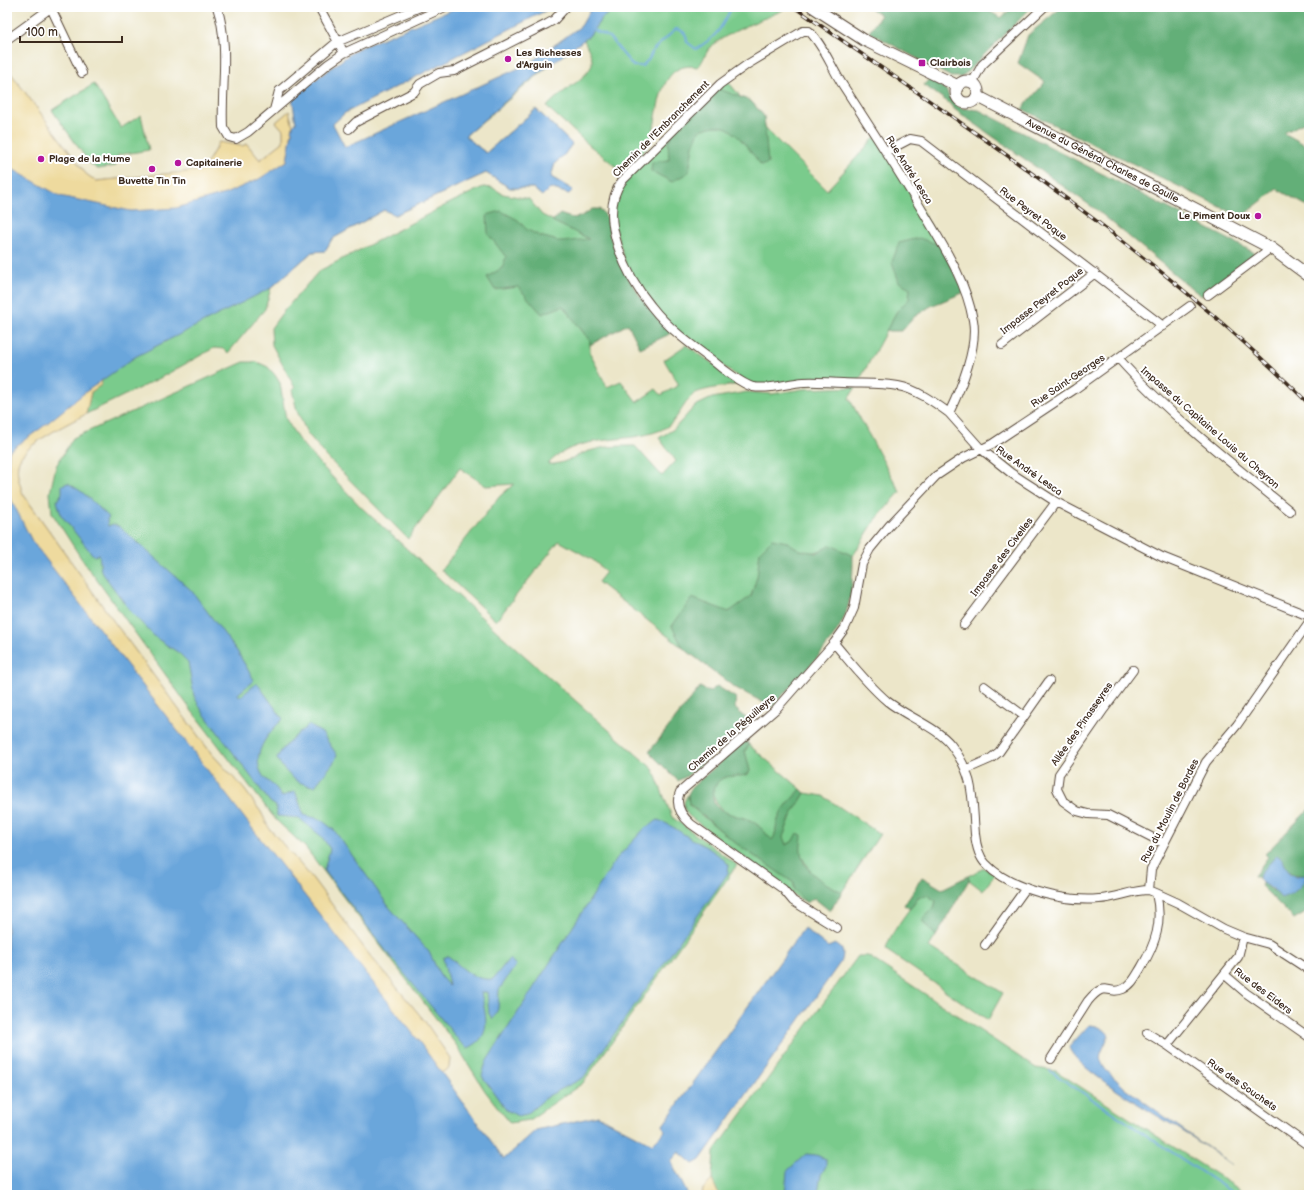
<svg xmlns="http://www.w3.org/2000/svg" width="1316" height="1202" font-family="'Balsamiq Sans',sans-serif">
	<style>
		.green { fill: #7acb8c; stroke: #5a7a55 }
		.forest { fill: #63af78; stroke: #4f6c4b }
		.sand { fill: #eeda9e; stroke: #94825e }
		.water { fill: #6aa6db; stroke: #52687c }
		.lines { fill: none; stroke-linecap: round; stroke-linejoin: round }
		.stream { stroke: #6aa6db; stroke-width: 2 }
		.street-casing { stroke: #564638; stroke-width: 10 }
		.secondary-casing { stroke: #564638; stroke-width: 13 }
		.street { stroke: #fff; stroke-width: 8 }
		.secondary { stroke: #fff; stroke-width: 11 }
		.rail-casing { stroke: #3b2a1e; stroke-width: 3.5 }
		.rail { stroke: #fff; stroke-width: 2; stroke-dasharray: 6; stroke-linecap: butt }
		.poi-dot { fill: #b5179e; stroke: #fff; stroke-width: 1.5 }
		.labels { text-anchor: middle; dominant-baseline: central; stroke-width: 4; stroke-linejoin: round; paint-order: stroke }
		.poi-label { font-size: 10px; font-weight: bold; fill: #3b2a1e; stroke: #fff; text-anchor: start }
		.street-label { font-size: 10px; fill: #3b2a1e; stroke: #fff }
	</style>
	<rect width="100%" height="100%" fill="#fff"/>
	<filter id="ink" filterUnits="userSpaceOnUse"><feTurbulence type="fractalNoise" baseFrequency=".025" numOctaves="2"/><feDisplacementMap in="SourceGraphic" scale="8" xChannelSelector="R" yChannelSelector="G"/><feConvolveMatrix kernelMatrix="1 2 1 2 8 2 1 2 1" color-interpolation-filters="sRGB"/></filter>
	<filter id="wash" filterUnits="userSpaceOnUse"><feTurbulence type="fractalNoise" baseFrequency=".012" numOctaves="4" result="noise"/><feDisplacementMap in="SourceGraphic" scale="16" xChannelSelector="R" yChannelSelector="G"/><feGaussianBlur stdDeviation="0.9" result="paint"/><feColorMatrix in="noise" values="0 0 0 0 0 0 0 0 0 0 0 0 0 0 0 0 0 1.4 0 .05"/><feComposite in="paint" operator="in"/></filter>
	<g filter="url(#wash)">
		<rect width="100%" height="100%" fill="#ece6c9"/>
		<path class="green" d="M618,7H778L783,10C766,18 720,35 709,49C705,54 703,62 698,67C657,59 659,115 651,140C647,150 631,166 622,171L589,145L547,107C557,93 589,78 592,64C593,56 587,47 584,40L589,36L602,18Z
			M550,65L465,136L486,153L536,109L572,144L564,155L555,163L551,177L573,190L569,194L550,188L542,196L533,188H510L486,173L395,215L384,210L332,239L325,251L312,252L271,288L265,309L228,353L224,349L214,348L160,378L86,414L91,392L101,385L16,438L10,451L7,453V383L409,168Z
			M726,79L771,134L827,190L876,136L958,271L909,299L897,311L858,383L751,386L675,332L628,272L612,218L618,186Z
			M94,84L121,128L141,115L149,150L118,155L116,166L98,169L90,164L52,110Z
			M483,187L493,188L503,194L529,199L542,215L590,239L563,306L590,341V353L607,387L621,381L637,402L656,389L661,395L679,385L664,360L686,345L742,384C731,385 702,389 694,394C681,405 678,423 661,430C624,445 578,432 548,464C563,466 579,453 593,450C606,446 621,446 635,446L662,476L676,461L659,438L674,429L695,406L712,398L747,392L772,394L803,389L856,387L849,398L900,492L874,522L853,556L831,546C811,555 806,555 787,542L760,551C759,562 758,588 751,596C732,617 698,620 672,626L683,648L598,582L606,572L593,560L559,541L496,621L441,570L500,496L514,484L486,486L460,468L408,539L328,458L307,433L297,411L292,390L295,388L272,345L271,328L282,313L319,271L446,205Z
			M244,362H257L268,367L275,375L280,383L286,419L298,439L319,463L361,507L501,635L653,769L672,817L737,865L583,1083L529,1120L510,1123L485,1091L457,1046L305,847L276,820L191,710L81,558L52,513L50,493L56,466L73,438Z
			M749,745L801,789C793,798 782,809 778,820C775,827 777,834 772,841C767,835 761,827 755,823C745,816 737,818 729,814C712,806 706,785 726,776C732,773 740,777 747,775L750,771L745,751Z
			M805,793L823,796L880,834L842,892C834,888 824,884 817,878C806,869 802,853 792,842L786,845L783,837L791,816Z
			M688,794L689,805L737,844L794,883V890L807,903L790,893L689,816C682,807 683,803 688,794Z
			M984,868L995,874L983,891L969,880L968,876Z
			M927,895L936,901L934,908L922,920C926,927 931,929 936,936L929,947L1003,993L988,1020L886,950C887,937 910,909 918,897Z
			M858,956H868L1036,1068L1056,1071L1248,1195H719L712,1180L714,1152Z"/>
		<path class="forest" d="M869,7H982L1001,18L1013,7H1032L962,77H951L869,32L881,15Z
			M1062,7H1309V120L1284,133L1309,147V207L1277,189L1241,217L1022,109L1045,82L1018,63L1028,35Z
			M929,79L946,90L950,99L961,108L979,110L1255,253L1201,296L1098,211L954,109L949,103L924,85Z
			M716,88L751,101L764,116L768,164L761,165C754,156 735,129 724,127C714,125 708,127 699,131L693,146L689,172L672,182L651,171L652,162L669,160L668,142L675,129Z
			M592,209H600C611,219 607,229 612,242C625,276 644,308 672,333L640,348L628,324L590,345V341L563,306L542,314L518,287L495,290L487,277L502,268L506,257L488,234L487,215L501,211L518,220L526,229L540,236L562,242L589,239L552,221L560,214C575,220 579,219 592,209Z
			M919,238L940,245L965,292L931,306L914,317L902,331H886L897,311L909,299L910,288L899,282L892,262L899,243Z
			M772,539L787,542L800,550L816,553L831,545L853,556C853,577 852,601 843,620C828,651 795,681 772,707L734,687L683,648L672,626L692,598L729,612L751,596L757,577L760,551Z
			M717,686L736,698L735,708L743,716L753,721L687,776L678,781L649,752L700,687L709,692Z
			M746,740L749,745L745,751L750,771L747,775C733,778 719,772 714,790C706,815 742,814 755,823C761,827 767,835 772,840C777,834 775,827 778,820C782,808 793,798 801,789L805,793L791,816L783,837L786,845L792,842L797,833L802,835C802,840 800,846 801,851C802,872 826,884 842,892L830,911L814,898L807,903L794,890V883L737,844L689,804L688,794L692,787Z
			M1309,809V910L1294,919L1261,886L1262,883L1274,891L1304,874C1289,878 1284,867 1275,857C1272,866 1262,869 1259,878L1254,876L1268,857L1265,854Z
			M968,876L969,880L936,936C931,929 926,927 922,920L934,908L936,901L927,895L918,897L910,909L904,905L922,877L942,889Z"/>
		<path class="sand" d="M7,68L86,174L96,181L203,170L219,142L242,146L247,144L260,160L283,142V130L276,122L289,111L293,126L287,161L260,179L225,194L126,224L7,247Z
			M104,373L101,385L91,392L86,414C70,423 21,445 18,464C16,474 20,484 23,494L112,619L211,753L244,789L261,812L269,828L313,879L368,953L424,1020L450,1058L449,1068L441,1073L421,1060L7,600V453L10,451L16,438Z
			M712,1180L719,1195H702L703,1189Z"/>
		<path class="water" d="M458,7H553L345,113L333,124L345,147L528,64L581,26L592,7H618L602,18L589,36L535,76L465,136L486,153L536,109L572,144L564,155L555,163L551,177L573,190L569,194L550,188L542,196L533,188H510L486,173L395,215L384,210L332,239L325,251L312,252L271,288L135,357L87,391L40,429L9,451L7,491L32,541L252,828L418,1040L504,1159L536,1130L598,1116L652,1144L665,1131L663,1125L804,928L828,947L835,944C843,948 844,952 842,960L700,1160L693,1164L679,1152L671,1161L688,1195H7V166L60,196L131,211L176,208L225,194L259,179L287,161L293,126L296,123L292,97L357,49Z
			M68,483L82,492L109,517L107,520L108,526L113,524L120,527L191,590L237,651L254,680L238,694L240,697L257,683L283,719C269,732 249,755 263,776C266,781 273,784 277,789C279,792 279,794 282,797L295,791L304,815L320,819L334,830L389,907L429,952L441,977L449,986L443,958L448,956C463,968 473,981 493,979L509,959L516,965L499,990L498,1009L493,1019L489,1014L487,992H481C485,1014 494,1037 468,1048L461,1043L390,956L324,870L330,849L322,837L299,818L277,816L276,806L270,802L202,711L194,696L188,662L179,653L156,638L131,612L101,571L99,554L95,556L92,554L61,515L57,501L62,493V485Z
			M309,725L322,733L337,755L334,762L315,786C296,785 287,774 277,759C279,749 301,731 309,725Z
			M658,820C669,824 676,829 685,835C701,845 716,850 729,865L728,873L583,1078L548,1096L527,1114L518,1116L506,1110L482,1076L486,1062L617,858L645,828Z
			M1277,855L1282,859L1290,874L1297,876L1304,874L1307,876C1302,888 1293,894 1281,898L1272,888L1262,883L1259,878L1260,874Z
			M1089,1025C1097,1025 1105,1029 1109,1035L1101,1053L1100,1058L1105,1069L1125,1088L1232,1165C1216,1154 1200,1142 1184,1132C1162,1118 1074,1069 1069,1047Z
			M806,1154L816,1155L826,1159V1166L821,1175L818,1193L816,1195H785L787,1171Z"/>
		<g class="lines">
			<path class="stream" d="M594,30L609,37L633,66H642L649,59L653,50L676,29C684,30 687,35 687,42L696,49C719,35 720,29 732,7
				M1050,1071L1236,1195"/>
		</g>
	</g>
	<g filter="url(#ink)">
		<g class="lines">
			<g class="street-casing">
				<path id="street" d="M217,7C230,46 221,87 223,127L229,137L236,139L248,132L328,64L344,53L445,7
					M319,7L344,53
					M51,8L82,73
					M9,38L52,7
					M972,83L982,65L1044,7
					M274,110L279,91L337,42L420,7
					M349,129L356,122L414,92L420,84L439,73L454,71L547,24L554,20L566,7
					M887,151L910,139L921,141L1163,326
					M1208,295L1271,248
					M1002,345L1095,273
					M1119,359C1168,414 1232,464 1290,511
					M949,413C934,402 916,389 898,386C880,383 861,384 843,383C830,383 817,381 804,382C787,383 770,390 753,387C742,384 721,368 712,360C690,344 668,328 651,306C627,277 596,216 622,181L720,84L748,64L803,31H809C824,46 832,69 844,87C872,130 899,172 925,215C945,249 966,281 973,320C978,347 961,388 949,413L981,449L1011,473L1056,502L1162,557L1309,616
					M964,625L1056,502
					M834,643C851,663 867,684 887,701C907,717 937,727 951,745C975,776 972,798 975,834C976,844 979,857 986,864C1010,890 1066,902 1099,899C1116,898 1132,890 1149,890
					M1133,670L1104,709L1059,774L1057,789L1063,801L1077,811L1088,814L1108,815L1163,843
					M984,686L1024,716
					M967,769L990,759L999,752L1049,681
					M1156,893L1178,903L1224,929L1243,937L1269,944L1309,970
					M837,928L793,901L783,889L691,824C682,816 674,805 680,792L776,709L834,643L845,628L854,608L862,564L870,549L889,526L936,476L963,458L992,444L1075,389L1190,306
					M985,945L1026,888
					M1225,975L1246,993L1309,1037
					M1147,1033L1167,1045L1309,1146
					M1167,1045L1238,957L1243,937
					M1051,1059L1088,1001C1106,979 1107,996 1123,989C1132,985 1136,976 1141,968C1156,943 1163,922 1156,893L1149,890L1151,869L1206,762L1237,725L1309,622"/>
			</g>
			<g class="secondary-casing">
				<g id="secondary">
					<path d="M813,7L864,40L958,86"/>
					<circle cx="967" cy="92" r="11"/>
					<path id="s1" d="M977,96L1271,248L1309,276"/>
				</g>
			</g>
			<use href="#street" class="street"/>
			<use href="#secondary" class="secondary"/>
			<g class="rail-casing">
				<path id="rail" d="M794,7C972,131 1155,250 1309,404"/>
			</g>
			<use href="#rail" class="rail"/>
		</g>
	</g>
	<g class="poi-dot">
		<circle cx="508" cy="59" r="4"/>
		<rect x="918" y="59" width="8" height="8" rx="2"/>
		<circle cx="41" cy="159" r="4"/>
		<circle cx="178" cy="163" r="4"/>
		<circle cx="152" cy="169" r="4"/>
		<circle cx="1258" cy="216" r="4"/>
	</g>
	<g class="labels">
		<g class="poi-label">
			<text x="516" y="53">Les Richesses<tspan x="516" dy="12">d'Arguin</tspan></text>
			<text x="930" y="63">Clairbois</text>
			<text x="49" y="159">Plage de la Hume</text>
			<text x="186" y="163">Capitainerie</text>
			<text x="152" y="181" text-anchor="middle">Buvette Tin Tin</text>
			<text x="1250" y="216" text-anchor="end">Le Piment Doux</text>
		</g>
		<g class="street-label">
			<text transform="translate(661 129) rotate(-45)">Chemin de l'Embranchement</text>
			<text stroke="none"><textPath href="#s1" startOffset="141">Avenue du Général Charles de Gaulle</textPath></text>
			<text transform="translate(909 170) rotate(58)">Rue André Lesca</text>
			<text transform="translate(1033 214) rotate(37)">Rue Peyret Poque</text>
			<text transform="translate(1042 301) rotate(-38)">Impasse Peyret Poque</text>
			<text transform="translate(1068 381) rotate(-34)">Rue Saint-Georges</text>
			<text transform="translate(1210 428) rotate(41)">Impasse du Capitaine Louis du Cheyron</text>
			<text transform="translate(1029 471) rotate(35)">Rue André Lesca</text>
			<text transform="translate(1002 557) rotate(-53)">Impasse des Civelles</text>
			<text transform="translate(1082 724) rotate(-55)">Allée des Pinasseyres</text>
			<text transform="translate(732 733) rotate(-41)">Chemin de la Péguilleyre</text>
			<text transform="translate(1170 811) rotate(-63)">Rue du Moulin de Bordes</text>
			<text transform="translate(1263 991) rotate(37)">Rue des Eiders</text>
			<text transform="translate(1242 1085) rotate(35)">Rue des Souchets</text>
		</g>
	</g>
	<rect width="1316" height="1202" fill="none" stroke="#fff" stroke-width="24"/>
	<path d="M20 36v6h102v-6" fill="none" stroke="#3b2a1e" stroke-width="2"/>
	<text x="26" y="36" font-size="12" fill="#3b2a1e" stroke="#ffffff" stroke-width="3" paint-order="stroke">100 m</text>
</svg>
